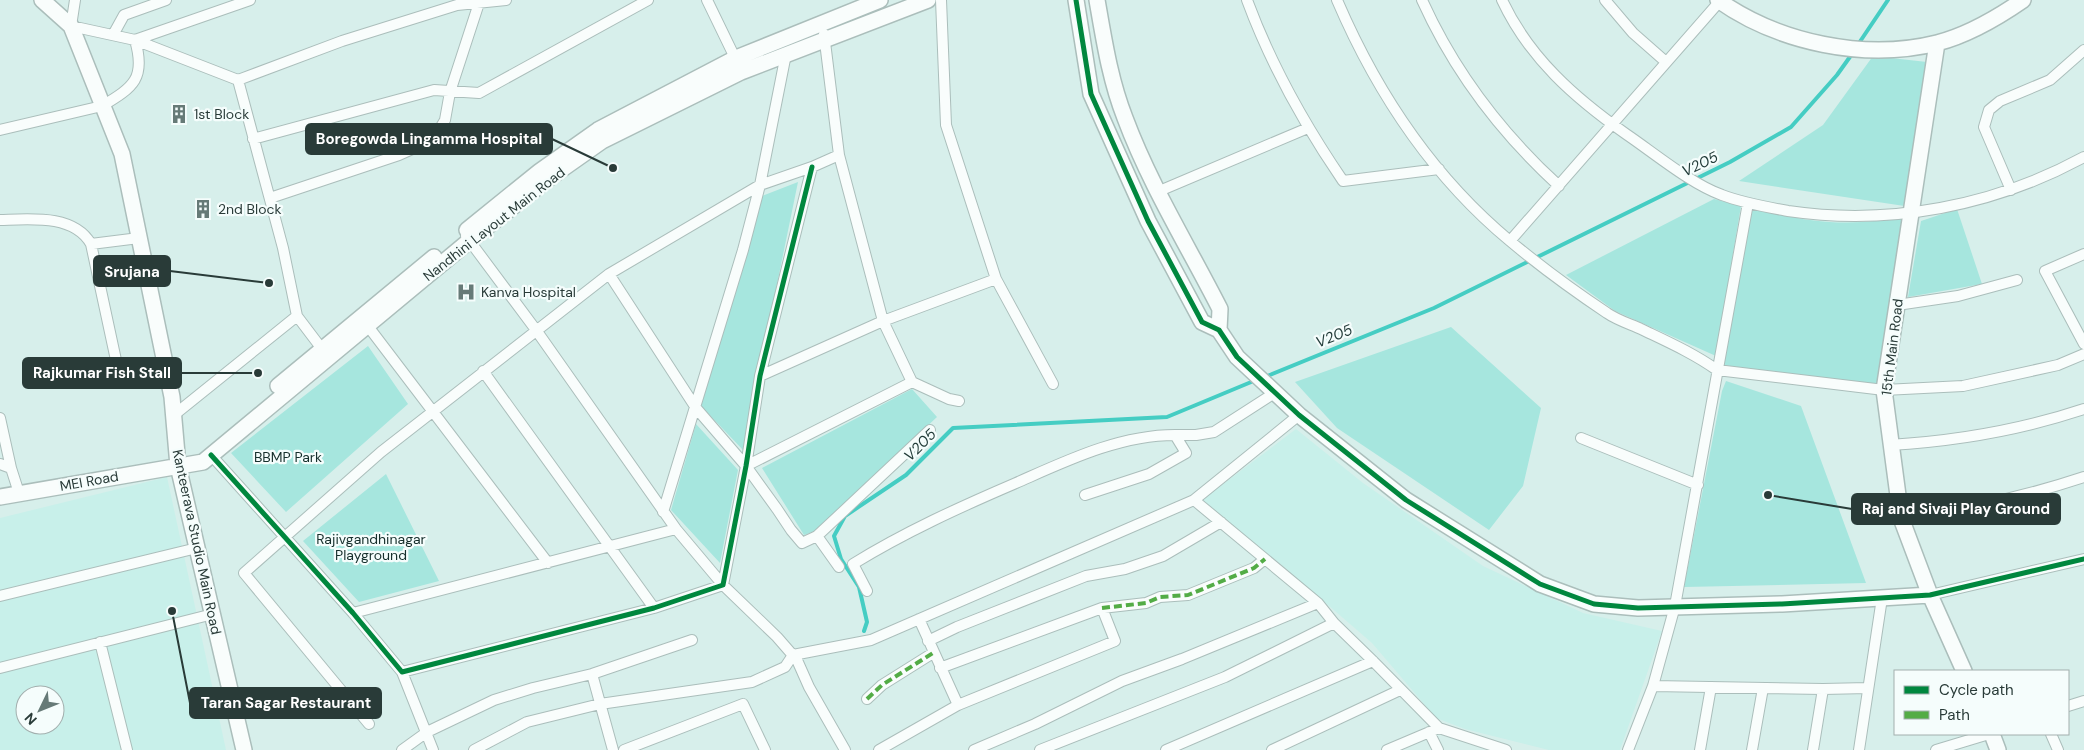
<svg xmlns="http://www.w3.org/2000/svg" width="2084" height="750" font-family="'DM Sans',sans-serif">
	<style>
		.built { fill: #c8f0ea; fill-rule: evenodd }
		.green { fill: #a6e6de }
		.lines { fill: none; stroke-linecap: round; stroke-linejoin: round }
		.stream { stroke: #45cdc3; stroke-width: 4 }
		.street-casing { stroke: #abbebb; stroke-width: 12 }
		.secondary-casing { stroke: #abbebb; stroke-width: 18 }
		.street { stroke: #f9fdfc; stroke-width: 10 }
		.secondary { stroke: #f9fdfc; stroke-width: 15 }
		.quiet { stroke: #53ac46; stroke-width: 4; stroke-dasharray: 8 4; stroke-linecap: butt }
		.cycleway-casing { stroke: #f5fdfc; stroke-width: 8 }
		.cycleway { stroke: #00873e; stroke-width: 5 }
		.labels { text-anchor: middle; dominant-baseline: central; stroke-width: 4.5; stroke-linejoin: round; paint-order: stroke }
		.poi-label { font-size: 14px; fill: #293b38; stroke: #f5fdfc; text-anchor: start }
		.street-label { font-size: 14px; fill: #293b38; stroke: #f5fdfc }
		.park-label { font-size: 14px; fill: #162f2c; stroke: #f5fdfc }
		.water-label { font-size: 15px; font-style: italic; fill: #243d3a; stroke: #f5fdfc }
		.leader { fill: none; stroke: #293b38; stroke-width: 2 }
		.callout-dot { fill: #293b38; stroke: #f5fdfc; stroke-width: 2 }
		.callout { fill: #293b38; stroke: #293b38; stroke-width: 2 }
		.callout-label { font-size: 15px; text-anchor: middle; font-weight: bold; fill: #fff }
	</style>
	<rect width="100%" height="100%" fill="#d7efeb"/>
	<path class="built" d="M1296,429L1363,483L1483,566L1583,613L1662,631L1620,750H1549L1465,729L1436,718L1372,643L1284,567L1202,500Z
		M167,477L226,750H0V518ZM25,695H55V725H25Z"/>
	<path class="green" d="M1873,56L1927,62L1911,207L1739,181L1823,125Z
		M798,182L743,450L701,406L762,196Z
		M1714,199L1741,206L1716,356L1615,311L1566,275Z
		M1753,206C1806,225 1858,227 1913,215L1880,387L1723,365Z
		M1957,209L1982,284L1908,297L1921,221Z
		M1451,327L1541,408L1523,486L1489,530L1337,428L1295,382Z
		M368,346L408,404L286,512L231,453Z
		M1726,381L1801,406L1866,583L1684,587L1722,391Z
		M912,389L937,417L815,531L804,535L762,468Z
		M696,424L738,470L720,563L671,510Z
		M386,474L439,581L359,602L303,541Z"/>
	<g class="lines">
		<path class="stream" d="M1857,46L1888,0
			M1265,377L1434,308L1730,162L1791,127L1837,75L1852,54
			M864,631L867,622L859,587L841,559L834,536L845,516L906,475L953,428L1167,417L1256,380"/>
		<g class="street-casing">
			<path id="street" d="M75,0L71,26L135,40L250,0
				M707,0L738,64
				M941,0L946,125L996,279L1053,384
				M1247,0C1271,65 1304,124 1343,181L1439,169
				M1337,0C1376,91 1433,177 1510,241C1540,266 1574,291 1607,313C1617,320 1630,324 1641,329C1668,342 1693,353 1717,370L1884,390L1963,386L2058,365L2084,354
				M1422,0C1454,71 1501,133 1559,186
				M1502,0C1529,58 1575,98 1626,134C1654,153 1691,184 1722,195C1743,203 1766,207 1788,211C1890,226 1994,206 2084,157
				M1605,0L1633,33L1666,62
				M824,34L839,155L883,321L912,382L949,399L959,401
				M113,35L124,15L166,0
				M135,40L238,80L283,248L297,316L174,415
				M238,80L342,41L457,5L506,0
				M0,130L102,106C134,87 146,78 135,40
				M253,139L434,90L479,93L648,0
				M2011,190L1984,127L1989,110L2000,101L2050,80L2084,50
				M1157,192L1308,128
				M270,198L399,155L428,142L436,135L445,120L450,92L480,0
				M0,220C30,219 74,214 91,244L119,374
				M466,236L536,330L676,529L723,585L777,637L797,660L809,687L845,750
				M1510,241L1720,1
				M91,244L139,238
				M2084,254L2045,271L2084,344
				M609,274L696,408L746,466L777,509L791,530L802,543L817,536L930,430
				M1897,305L1958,296L2017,280
				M297,316L322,349
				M364,321L548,563
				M483,371L654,608
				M760,376L883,321L996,279
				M0,418L11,468
				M1175,435H1196L1214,432L1276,392
				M1581,438L1698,485
				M1890,445C1957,441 2021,430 2084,409
				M211,455L353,613L402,672L654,608L723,585L746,466L760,376L812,167
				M0,464L11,468L19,493
				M746,466L912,382
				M1194,500L1318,603L1334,623L1373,661L1439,728L1506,750
				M663,512L743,250L760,185L786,54
				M1901,518C1964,510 2024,497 2084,477
				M817,536L839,567
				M867,591L853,564C905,532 960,507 1016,483C1066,461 1119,435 1175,435L1186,453L1149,474L1085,495
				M1930,595L2084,559
				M0,596L197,548
				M353,613L676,529
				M919,619L958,705
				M928,641L957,627L1086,576L1125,569L1163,556L1221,522
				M100,642L127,750
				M0,668L213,614
				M940,668L1102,608L1146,603L1160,597L1188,595L1254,568L1265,559
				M402,672L433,750
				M592,674L613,750
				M1653,686L1823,689L1868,688
				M867,699L882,685L933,653
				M2068,706L2084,701
				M369,724L244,573L381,452L609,274L760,185L812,167L839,155
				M1429,732L1438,750
				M2051,734L2058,750
				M402,750L427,732L494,700L533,688L592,674L692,640
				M474,750L527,722L600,704L752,682L785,667L793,655L871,640L1194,500L1299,415
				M624,750L743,704L765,750
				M879,750L958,705L1115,641L1102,608
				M974,750L1035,724L1122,681L1182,659L1318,603
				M1040,750L1225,677L1334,623
				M1166,750L1373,661
				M1272,750L1400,690
				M1387,750L1439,728
				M1628,750L1653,686L1675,606L1748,203
				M1700,750L1711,687
				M1752,750L1763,688
				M1813,750L1823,689
				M1859,750L1882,598
				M1936,750L1989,734"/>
		</g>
		<g class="secondary-casing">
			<path id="secondary" d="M42,0L71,26L122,154L172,397L178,466L244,750
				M1076,0L1091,94L1148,221L1202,322L1219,330L1237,357L1299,415L1406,500L1540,584L1594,604L1638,608L1782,604L1930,595
				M1097,0C1104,40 1110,80 1125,118C1150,185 1188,246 1220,309L1219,330
				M1718,0C1779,43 1865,61 1937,43C1968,35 1997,18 2023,0
				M1937,43L1884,390L1901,518L1930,595L1964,671
				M467,230L540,171L598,130L736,58L880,0
				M278,386L434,257
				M0,497L203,462L469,241L548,179L602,141L741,72L928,0
				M1992,734L1998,750"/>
		</g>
		<use href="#street" class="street"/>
		<use href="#secondary" class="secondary"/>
		<path class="quiet" d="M1102,608L1146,603L1160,597L1188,595L1254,568L1265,559
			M867,699L882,685L933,653"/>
		<g class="cycleway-casing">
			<path id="cycleway" d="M1076,0L1091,94L1148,221L1202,322L1219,330L1237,357L1299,415L1406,500L1540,584L1594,604L1638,608L1782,604L1930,595L2084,559
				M211,455L353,613L402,672L654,608L723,585L746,466L760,376L812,167"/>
		</g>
		<use href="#cycleway" class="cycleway"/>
	</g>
	<defs>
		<g id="building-bare" transform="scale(1.5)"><path d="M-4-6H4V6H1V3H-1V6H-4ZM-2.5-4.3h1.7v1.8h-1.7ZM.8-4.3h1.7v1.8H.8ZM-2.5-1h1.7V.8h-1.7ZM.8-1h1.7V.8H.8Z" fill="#667a77" stroke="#f5fdfc" stroke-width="2.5" paint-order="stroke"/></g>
		<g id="hospital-bare" transform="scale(1.5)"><path d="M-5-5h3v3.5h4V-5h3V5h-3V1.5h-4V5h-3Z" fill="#667a77" stroke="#f5fdfc" stroke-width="2.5" paint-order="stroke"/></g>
	</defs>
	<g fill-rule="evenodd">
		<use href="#building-bare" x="179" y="114"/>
		<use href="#building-bare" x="203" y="209"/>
		<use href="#hospital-bare" x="466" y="292"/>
	</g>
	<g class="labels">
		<g class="poi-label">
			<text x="194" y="114">1st Block</text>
			<text x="218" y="209">2nd Block</text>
			<text x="481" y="292">Kanva Hospital</text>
		</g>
		<g class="street-label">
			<text transform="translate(494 224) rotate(-38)">Nandhini Layout Main Road</text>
			<text transform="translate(1892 347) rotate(-83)">15th Main Road</text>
			<text transform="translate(89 481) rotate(-10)">MEI Road</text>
			<text transform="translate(197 542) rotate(78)">Kanteerava Studio Main Road</text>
		</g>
		<g class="park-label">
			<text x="288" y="457">BBMP Park</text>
			<text x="371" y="539">Rajivgandhinagar<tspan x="371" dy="16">Playground</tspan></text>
		</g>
		<g class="water-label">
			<text transform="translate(1700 164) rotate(-26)">V205</text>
			<text transform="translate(1334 336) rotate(-22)">V205</text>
			<text transform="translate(920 445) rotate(-45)">V205</text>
		</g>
	</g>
	<path class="leader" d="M613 168L552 139M269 283L170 271M258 373L181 373M1768 495L1852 509M172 611L190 703"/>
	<g class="callout-dot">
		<circle cx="613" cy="168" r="5"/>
		<circle cx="269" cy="283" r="5"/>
		<circle cx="258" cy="373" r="5"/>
		<circle cx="1768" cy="495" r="5"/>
		<circle cx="172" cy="611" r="5"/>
	</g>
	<g class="callout">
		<rect x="306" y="124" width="246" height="30" rx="5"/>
		<rect x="94" y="256" width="76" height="30" rx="5"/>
		<rect x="23" y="358" width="158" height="30" rx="5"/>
		<rect x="1852" y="494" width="208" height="30" rx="5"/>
		<rect x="190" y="688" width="191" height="30" rx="5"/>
	</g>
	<g class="callout-label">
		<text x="429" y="144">Boregowda Lingamma Hospital</text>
		<text x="132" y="277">Srujana</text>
		<text x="102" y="378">Rajkumar Fish Stall</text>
		<text x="1956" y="514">Raj and Sivaji Play Ground</text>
		<text x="286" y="708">Taran Sagar Restaurant</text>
	</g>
	<rect x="1894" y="670" width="175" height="65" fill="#f5fdfc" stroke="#a3afae"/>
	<rect x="1904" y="686" width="25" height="8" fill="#00873e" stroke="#a3afae"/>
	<text x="1939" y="695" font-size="15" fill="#293b38">Cycle path</text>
	<rect x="1904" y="711" width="25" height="8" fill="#53ac46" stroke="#a3afae"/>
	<text x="1939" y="720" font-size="15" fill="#293b38">Path</text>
	<g transform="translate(40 710) rotate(227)"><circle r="24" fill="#f5fdfc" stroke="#a3afae"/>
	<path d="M0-4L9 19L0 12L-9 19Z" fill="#667a77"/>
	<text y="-8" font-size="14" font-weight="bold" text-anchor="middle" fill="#293b38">N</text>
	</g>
</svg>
